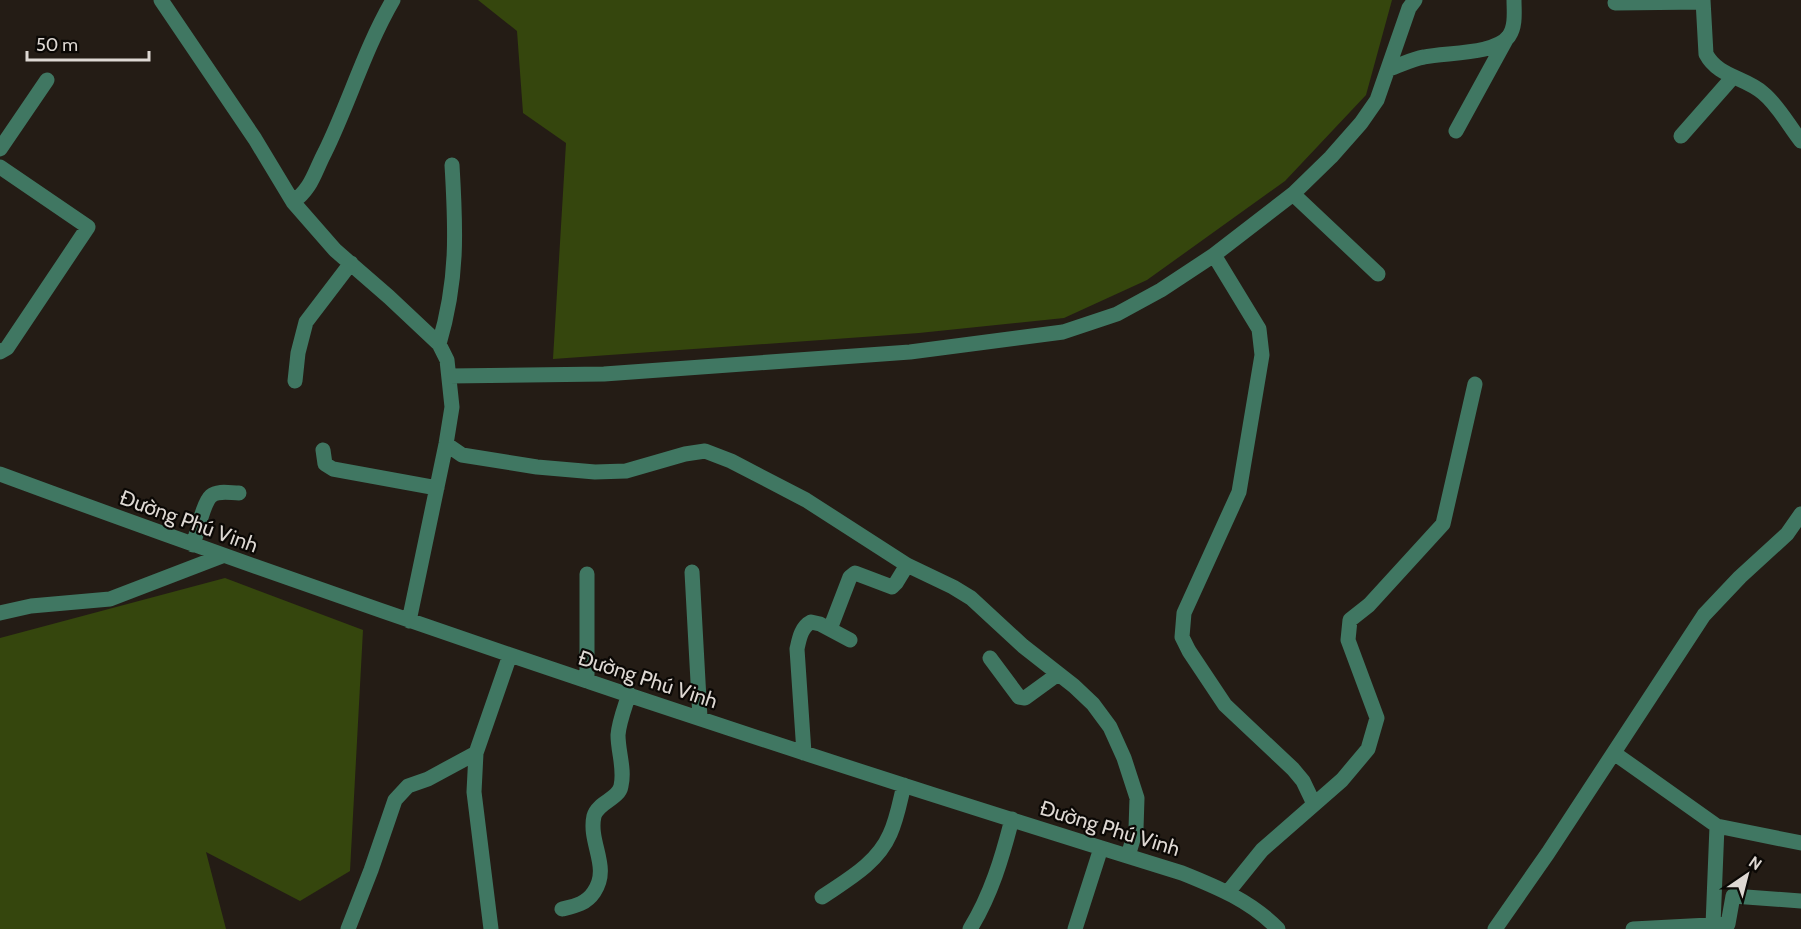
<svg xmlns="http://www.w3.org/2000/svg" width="1801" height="929" font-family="Cabin,sans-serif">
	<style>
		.green { fill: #35460d }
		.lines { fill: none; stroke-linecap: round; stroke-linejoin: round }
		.minor { stroke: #407762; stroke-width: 15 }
		.labels { text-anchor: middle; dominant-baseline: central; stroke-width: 4.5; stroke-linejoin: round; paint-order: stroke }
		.street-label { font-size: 21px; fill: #ded8d3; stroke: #0b0805 }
	</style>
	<rect width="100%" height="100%" fill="#241c15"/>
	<path class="green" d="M478,0H1392L1366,95L1285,181L1147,280L1064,318L919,333L553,359L566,143L523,113L517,31Z
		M225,578L363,630L350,871L300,901L206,852L226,929H0V638Z"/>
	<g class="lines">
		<path class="minor" d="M161,0L255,139L293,202L335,250L389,297L439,344L447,360L452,407L446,444L409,621
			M1703,0L1706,54C1718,77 1745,77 1763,93C1778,105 1789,126 1801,141
			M1615,3L1703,2
			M1389,69C1401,65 1412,59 1424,57C1446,52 1495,55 1509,36C1516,26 1514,11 1514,0
			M1456,131L1507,38
			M1681,136L1733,77
			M0,149L47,80
			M0,167L88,227L7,348L0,352
			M1293,194L1378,274
			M293,202C312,188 314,173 325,152C349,103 365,48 393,0
			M1214,255L1259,329L1262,355L1239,492L1184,613L1182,637L1189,651L1225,705L1293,769L1303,781L1314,804
			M439,344C458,280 456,231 452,165
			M449,376L604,374L910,352L1063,332L1117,314L1161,290L1214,255L1293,194L1331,157L1361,123L1377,100L1409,8L1415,0
			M295,381L298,353L306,322L351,263
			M446,444L462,455L537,467L595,472L626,471L685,454L705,451L731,461L806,500L907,565L953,587L971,598L1023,646L1074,686L1093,704L1110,727L1124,758L1137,798L1136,829L1128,856
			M323,450L325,464L333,469L437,488
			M0,474C390,618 784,750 1182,873C1217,887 1251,901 1278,929
			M193,545C197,534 203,503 211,496C218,490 230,493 239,493
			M692,572L700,718
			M587,574V681
			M0,613L31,606L110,599L222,556
			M830,629L850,577L855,573L892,587L896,583L907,565
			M990,658L1019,697L1025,698L1058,674
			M804,753L797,649C799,640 801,627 811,622L820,624L850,640
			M1614,753L1717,826L1801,843
			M1228,892L1262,850L1342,780L1368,749L1377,718L1348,640L1350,620L1369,605L1443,524L1475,384
			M822,897C847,880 877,864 890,834C897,819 900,801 904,785
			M562,909C575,906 586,904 594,892C611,867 588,843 594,816C598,802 619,799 621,786C625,769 618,752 618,735C619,722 625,707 629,694
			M1713,925L1717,826
			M348,929L371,870L395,800L408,786L428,779L476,753
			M491,929L474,792L476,753L510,655
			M970,929C991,895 1002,858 1012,819
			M1075,929L1101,848
			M1495,929L1548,853L1704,615L1740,577L1787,534L1801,514
			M1633,929L1728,924L1733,896L1801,901"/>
	</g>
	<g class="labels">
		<g class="street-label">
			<text transform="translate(189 521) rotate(20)">Đường Phú Vinh</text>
			<text transform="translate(648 679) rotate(18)">Đường Phú Vinh</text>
			<text transform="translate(1110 828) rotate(17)">Đường Phú Vinh</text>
		</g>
	</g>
	<g transform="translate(1747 875) rotate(35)" stroke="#0b0805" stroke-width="4.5" paint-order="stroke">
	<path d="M0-4.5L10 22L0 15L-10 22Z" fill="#ded8d3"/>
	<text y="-9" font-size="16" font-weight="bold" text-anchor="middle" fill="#ded8d3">N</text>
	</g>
	<path d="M27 51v9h122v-9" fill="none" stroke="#ded8d3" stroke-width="3"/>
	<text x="36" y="51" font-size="18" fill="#ded8d3" stroke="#0b0805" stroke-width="4.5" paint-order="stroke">50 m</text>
</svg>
